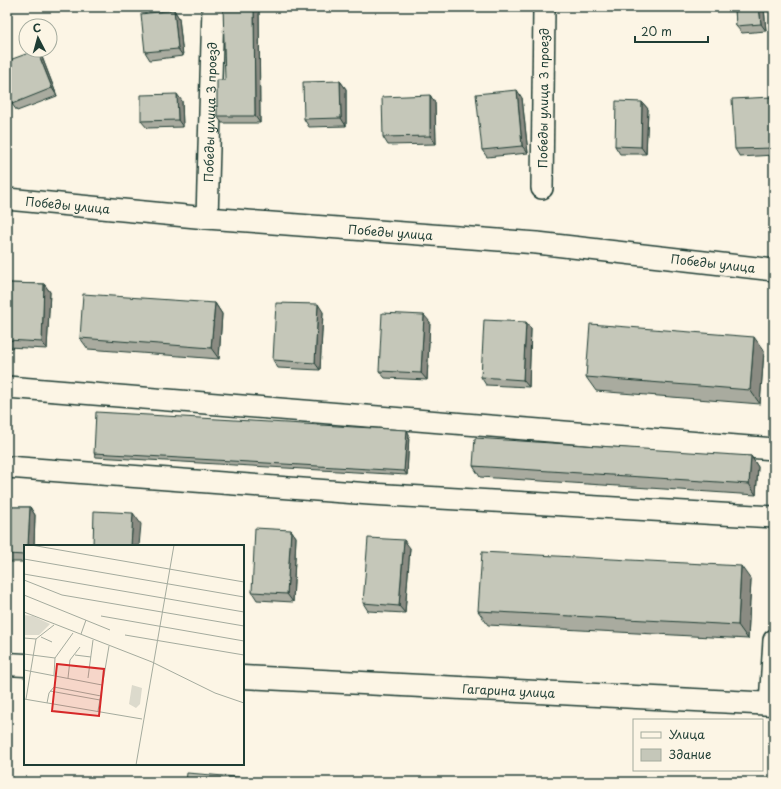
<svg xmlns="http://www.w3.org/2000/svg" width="781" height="789" font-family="'Playpen Sans',sans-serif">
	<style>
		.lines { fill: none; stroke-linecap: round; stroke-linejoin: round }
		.minor-casing { stroke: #1f3d34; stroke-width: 24 }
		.secondary-casing { stroke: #1f3d34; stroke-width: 25 }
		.minor { stroke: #fcf5e5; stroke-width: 21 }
		.secondary { stroke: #fcf5e5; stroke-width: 22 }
		.wall { fill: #a9ab9f; stroke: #1f3d34 }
		.shaded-wall { fill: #8a8b82; stroke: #1f3d34 }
		.building { fill: #c5c7b9; stroke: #1f3d34 }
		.labels { text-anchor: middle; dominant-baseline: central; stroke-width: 4; stroke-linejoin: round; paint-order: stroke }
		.street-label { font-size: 12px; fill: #1f3d34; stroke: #fcf5e5 }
		.inset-road { fill: none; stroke: #a4ab9e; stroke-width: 1 }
		.view { fill: #d62828; fill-opacity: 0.15; stroke: #d62828; stroke-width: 2 }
		.inset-edge { fill: none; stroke: #1f3d34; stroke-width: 2 }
	</style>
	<rect width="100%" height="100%" fill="#fcf5e5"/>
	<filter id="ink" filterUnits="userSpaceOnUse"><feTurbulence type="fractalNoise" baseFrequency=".025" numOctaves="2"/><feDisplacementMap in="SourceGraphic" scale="8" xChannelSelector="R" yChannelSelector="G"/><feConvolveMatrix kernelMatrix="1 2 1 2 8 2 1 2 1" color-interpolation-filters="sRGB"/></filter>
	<g filter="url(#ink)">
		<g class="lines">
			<g class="minor-casing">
				<g id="minor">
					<path id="s1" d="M542,188L544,7"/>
					<path id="s2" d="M7,199L207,218L537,243L774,270"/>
					<path id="s3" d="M207,218L213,7"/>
					<path d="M7,387L774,449"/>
					<path d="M7,467L370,494L774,517"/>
					<path d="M770,704L774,640"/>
				</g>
			</g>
			<g class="secondary-casing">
				<g id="secondary">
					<path d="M7,664L25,665"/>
					<path id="s4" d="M243,677L774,704"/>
				</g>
			</g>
			<use href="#minor" class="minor"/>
			<use href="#secondary" class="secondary"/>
		</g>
		<path class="wall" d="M735,7H764L766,31L742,33L736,26Z
			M259,9L260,123H222L217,116L225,80Z
			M174,10L179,18L183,56L150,60L145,52Z
			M37,50L42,57L57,96L17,111L12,104Z
			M340,81L346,89V126L309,127L304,119Z
			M430,95L435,103L436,144L388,145L383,137Z
			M522,98L528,153L487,157L482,150Z
			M774,100V155L740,157L735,149Z
			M182,101L183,127L147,128L141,121Z
			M642,102L648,109L646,154H620L615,146Z
			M7,283L44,284L50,292L47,349L7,347Z
			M215,303L222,314L219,359L88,349L80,338Z
			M323,312L320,370L278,368L273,360Z
			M430,322L427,380L385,378L379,371Z
			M526,322L531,329L529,387L486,385L481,377Z
			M764,351L760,404L596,391L586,377Z
			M409,434L407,475L96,457L94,453Z
			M751,456L758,467L756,495L480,477L473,466Z
			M7,507H30L35,515L34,546H25V562H7Z
			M291,530L296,537L293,602L257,600L252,592Z
			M410,548L405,613L368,611L363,603Z
			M751,580L748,639L488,625L478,611Z"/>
		<path class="shaded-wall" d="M254,7H257L259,9L260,123L255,116Z
			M759,7H764L766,31L761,24Z
			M174,10L179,18L183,56L178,49Z
			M37,50L42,57L57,96L52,88Z
			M340,81L346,89V126L341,118Z
			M517,90L522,98L528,153L522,146Z
			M177,94L182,101L183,127L178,120Z
			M430,95L435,103L436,144L430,136Z
			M772,97L774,100V148Z
			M642,102L648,109L646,154L641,147Z
			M44,284L50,292L47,349L42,342Z
			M215,303L222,314L219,359L211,348Z
			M318,304L323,312L320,370L315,363Z
			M424,315L430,322L427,380L421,373Z
			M526,322L531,329L529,387L523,380Z
			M754,337L764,351L760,404L750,390Z
			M407,430L409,434L407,475L404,471Z
			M751,456L758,467L756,495L749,484Z
			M30,507L35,515L34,546H28Z
			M133,513L141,524L139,546H131Z
			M291,530L296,537L293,602L287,594Z
			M404,540L410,548L405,613L399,606Z
			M741,566L751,580L748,639L738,625Z"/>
		<path class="building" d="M223,7H254L255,116H217V80H225Z
			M735,7H759L761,24L736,26Z
			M174,10L178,49L145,52L141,14Z
			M37,50L52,88L12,104L7,92V61Z
			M340,81L341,118L304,119L303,82Z
			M517,90L522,146L482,150L476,94Z
			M177,94L178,120L141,121V95Z
			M430,95V136L383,137L382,97Z
			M772,97L774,148L735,149L732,99Z
			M616,101L642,102L641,147L615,146Z
			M7,283L44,284L42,342L7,340Z
			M83,294L215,303L211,348L80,338Z
			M276,303L318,304L315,363L273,360Z
			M382,313L424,315L421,373L379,371Z
			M484,320L526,322L523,380L481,377Z
			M590,324L754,337L750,390L586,377Z
			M96,412L407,430L404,471L94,453Z
			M475,438L751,456L749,484L473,466Z
			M7,507H30L28,546H25V555L7,554Z
			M94,511L133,513L131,546H93Z
			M255,528L291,530L287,594L252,592Z
			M368,538L404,540L399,606L363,603Z
			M482,552L741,566L738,625L478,611Z
			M187,773L298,782H186Z"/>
	</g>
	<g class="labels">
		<g class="street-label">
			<text stroke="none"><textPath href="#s1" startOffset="90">Победы улица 3 проезд</textPath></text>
			<text stroke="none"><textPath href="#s3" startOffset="106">Победы улица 3 проезд</textPath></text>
			<text stroke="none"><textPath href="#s2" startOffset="61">Победы улица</textPath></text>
			<text stroke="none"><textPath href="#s2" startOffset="385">Победы улица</textPath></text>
			<text stroke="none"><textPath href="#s2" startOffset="709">Победы улица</textPath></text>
			<text stroke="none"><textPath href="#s4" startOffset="266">Гагарина улица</textPath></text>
		</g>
	</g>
	<g transform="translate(24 545)">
		<rect width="220" height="220" fill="#fcf5e5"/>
		<path d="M0,70L9,71L26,79L15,90H0ZM108,140L118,143L116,159L112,163L105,159Z" fill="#dcdacc"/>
		<path class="inset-road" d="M7,0L220,37M0,14L220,52M0,29L220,67M0,35L38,50L220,81M0,50L86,85M0,67L128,117M77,71L220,96M57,89L62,75M101,90L220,110M17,92L28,97M0,93L12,94M12,94L30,80M0,109L31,113M51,110L67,112M128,117L191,148L220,158M0,125L78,140M30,130L31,113L49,88M44,133L46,115L56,102M64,133L69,95M26,146L76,155M0,154L118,174M2,154L12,94M23,158L25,148L30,142L77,151M74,166L85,101M112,220L150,0"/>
		<path class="view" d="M33,119L80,124L75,171L28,166Z"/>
		<rect width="220" height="220" class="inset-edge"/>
	</g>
	<rect width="781" height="789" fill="none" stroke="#fcf5e5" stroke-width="24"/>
	<rect x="12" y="12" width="757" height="765" fill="none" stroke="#1f3d34" stroke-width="1.5" filter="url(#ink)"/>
	<rect x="633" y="719" width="130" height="52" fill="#fcf5e5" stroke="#a4ab9e"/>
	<rect x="641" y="732" width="20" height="6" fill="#fcf5e5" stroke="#a4ab9e"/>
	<text x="669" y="739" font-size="12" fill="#1f3d34">Улица</text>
	<rect x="641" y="749" width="20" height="12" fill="#c5c7b9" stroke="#a4ab9e"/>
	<text x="669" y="759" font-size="12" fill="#1f3d34">Здание</text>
	<g transform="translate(38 38) rotate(354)"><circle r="19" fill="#fcf5e5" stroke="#a4ab9e"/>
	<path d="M0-3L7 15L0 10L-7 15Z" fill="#1f3d34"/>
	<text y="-6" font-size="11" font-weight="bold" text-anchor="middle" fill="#1f3d34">С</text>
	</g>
	<path d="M635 36v6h73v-6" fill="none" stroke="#1f3d34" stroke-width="2"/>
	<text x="641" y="36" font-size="12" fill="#1f3d34" stroke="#fcf5e5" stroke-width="3" paint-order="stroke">20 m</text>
</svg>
